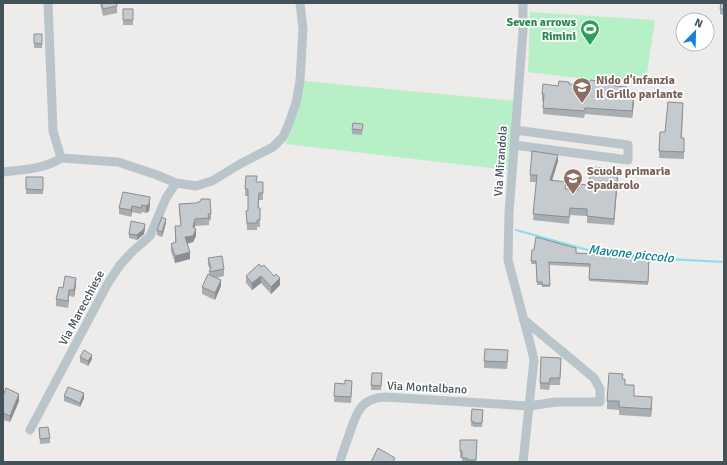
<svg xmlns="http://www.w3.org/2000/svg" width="727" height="465" font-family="Signika,sans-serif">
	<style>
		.green { fill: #b7efc7 }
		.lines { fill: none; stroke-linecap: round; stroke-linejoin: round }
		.stream { stroke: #83e0ed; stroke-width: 2 }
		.minor { stroke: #b9c5cb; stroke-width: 9 }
		.wall { fill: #a9aeb2 }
		.shaded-wall { fill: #8a8d91 }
		.building { fill: #c5cacf; stroke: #8a8d91 }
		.labels { text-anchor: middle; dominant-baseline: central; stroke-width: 3.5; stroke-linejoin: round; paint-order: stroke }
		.leisure-label { font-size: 12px; font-weight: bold; fill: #27864d; stroke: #fff; text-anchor: end }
		.education-label { font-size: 12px; font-weight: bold; fill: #785e54; stroke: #fff; text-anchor: start }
		.street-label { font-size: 12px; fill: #435159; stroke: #fff }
		.water-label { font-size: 13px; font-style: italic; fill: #0a8090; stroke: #fff }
	</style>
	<rect width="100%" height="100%" fill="#eeebeb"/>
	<path class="green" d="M530,12L655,20L645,86L528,72Z
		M304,81L515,101L508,170L286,144Z"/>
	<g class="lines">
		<path class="stream" d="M516,230L595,252L669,259L724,262"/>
		<path class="minor" d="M48,3L53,131L61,158L118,162L157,175L176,183L196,186L212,181L240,164L273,147L283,137L289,123L296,103L300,81L303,29L300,3
			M514,145L628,160V145L515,130
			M3,172C22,170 45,169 61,158
			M30,430L108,283L120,265L133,251L150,236L166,198L176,183
			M340,462C342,453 346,444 349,435C356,414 360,398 385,397L529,406L556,402H600V389L594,378L523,319
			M523,462L534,360L531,347L508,260L509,213L523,31V3"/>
	</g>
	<path class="wall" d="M100,3H117V13L103,16Z
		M724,3V15L720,14V9Z
		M123,9H133V25H123Z
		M34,34H42V48H34Z
		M569,84L589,86L598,84L627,94L634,102L632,118L585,114L584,118L543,114V101H542V94L558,86Z
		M683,110L682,138L684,145V159L659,158L660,132H665Z
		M363,124L362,135L352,134V129Z
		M558,161L552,180L566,189L578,190L589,185L618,176L614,225L587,223V216L570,215L569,224L533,220L536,182H530V175Z
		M246,176L256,182H263V200H259L258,208H260V227H257V230H247L246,211H248V196H245Z
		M26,177H43V194H26Z
		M150,197V204L149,211L146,213L142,212L141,214L132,212L131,217L119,214V208Z
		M179,204L211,214V220L209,221V225L195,226L194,228L196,236L193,242L187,244L190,259L175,263L171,251V244L175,242V226H181L179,211Z
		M166,223L162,237L157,235V230Z
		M145,228L144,234L137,240L129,238V234Z
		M532,250L576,253L649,257L648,285L589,281L590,267L549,265L550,287H542V285H537L536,264H531Z
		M208,258L224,269V276L216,278L221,286L215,300L202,294V287L209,274L210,270L208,265Z
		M259,264L280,285L271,294L261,283L252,290L246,283V276Z
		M76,285L74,297L69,296L68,308L56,306V299L63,288Z
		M80,357L92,359L88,366L80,362Z
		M508,357L507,369L484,368V361Z
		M561,365L560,385H550L549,390L540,389V383Z
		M382,378L381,390H371V385Z
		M622,379L625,385L634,396L652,405L651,417L619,415V410L607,409V401Z
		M352,381L351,403L334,402V396L345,384Z
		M3,396L19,401L10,422L3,420Z
		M64,396L84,398L80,407L64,401Z
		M472,409L483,410L482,427H473V426H471Z
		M39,428L50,438V443L40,444Z
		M460,440H477L476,462H462V458H460Z"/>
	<path class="shaded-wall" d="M634,95V102L632,118V111Z
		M558,155V161L550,187V180Z
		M618,169V176L614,225V219Z
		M150,197V204L149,211L146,213V206Z
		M132,206V212L131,217V210Z
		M166,219V223L162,237V232Z
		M195,219V226L193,234V227Z
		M145,224V228L144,234L137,240V235Z
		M196,229V236L193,242L185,244V237Z
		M190,252V259L175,263V256Z
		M261,276V283L252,290V283Z
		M76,278V285L74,297V290Z
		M280,278V285L271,294V287Z
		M221,280V286L215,300V293Z
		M69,290V296L68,308V301Z
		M92,355V359L88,366V361Z
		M84,393V398L80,407V403Z
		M19,394V401L10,422V416Z
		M652,397V405L651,417V409Z"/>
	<path class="building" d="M101,3H117V6L103,9Z
		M721,3H724V9H720Z
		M123,9H133V20H123Z
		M34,34H42V44L34,43Z
		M590,80L598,81V84L627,87L626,94L634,95L632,111L585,108L584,111L543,108L544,94H542L543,84L558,86L559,81L569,82V84L589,86Z
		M668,102L683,103L681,138H684V152L659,151L660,132H665Z
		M353,123L363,124L362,130L352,129Z
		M532,151L558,155L550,180L566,182L565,189L578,190V184L589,185L591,167L618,169L614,219L587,216V209L570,208L569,217L533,214L537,175H530Z
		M246,176H257L256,182H263V193H259L258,208H260V220H257V223H247L246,211H248V189H245Z
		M26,177H43V190L26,189Z
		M123,192L150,197L149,204L146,206L142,205L141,208L132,206L131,210L119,208Z
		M201,199H210L211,214H208L209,218L195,219L193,227L196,229L193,236L185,237L190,252L175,256L171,244L176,242L175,226H181L179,204L196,203L201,201Z
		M162,217L166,219L162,232L157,230Z
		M131,221L145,224L144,229L137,235L129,234Z
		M536,237L576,248V253L649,257L648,282L589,279L590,264L549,262L550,285H542V282H537L536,261H531L532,250H534Z
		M222,256L224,269L209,272L211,268L208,258Z
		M259,264L261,267L264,265L274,276L276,274L280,278L271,287L261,276L252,283L246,276Z
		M208,274L221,280L215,293L202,287Z
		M65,276L76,278L74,290H69L68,301L56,299L59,287L63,288Z
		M485,349L508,350L507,362L484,361Z
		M84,350L92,355L88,361L80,357Z
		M541,357L561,358L560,378H550L549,383H540Z
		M372,373H382L381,386L371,385Z
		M609,373L623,374L622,379H625V385H634V396L652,397L651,409L619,407V401H607Z
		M345,380L352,381L351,397L334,396L335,383L345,384Z
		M68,387L84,393L80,403L64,396Z
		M6,388L19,394L10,416L3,413V396Z
		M472,409L483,410L482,423H473L474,422L471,421Z
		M48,427L50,438L40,439L39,428Z
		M460,440H477L476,460H467V458H462V451H460Z
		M378,448L395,458L393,462H371Z"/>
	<defs>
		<g id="stadium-pin" transform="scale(1)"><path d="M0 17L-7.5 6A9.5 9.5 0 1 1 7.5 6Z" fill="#2e9e5b" stroke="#fff"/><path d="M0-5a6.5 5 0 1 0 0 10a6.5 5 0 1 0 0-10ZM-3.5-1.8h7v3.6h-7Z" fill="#fff"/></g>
		<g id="school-pin" transform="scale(1)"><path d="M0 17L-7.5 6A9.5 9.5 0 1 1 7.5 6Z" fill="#8d6e63" stroke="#fff"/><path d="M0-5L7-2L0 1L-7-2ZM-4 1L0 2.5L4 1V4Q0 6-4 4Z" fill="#fff"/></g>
	</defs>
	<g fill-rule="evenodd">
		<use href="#stadium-pin" x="590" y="29"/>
		<use href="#school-pin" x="582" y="87"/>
		<use href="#school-pin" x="573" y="178"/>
	</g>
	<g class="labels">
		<g class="leisure-label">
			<text x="576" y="22">Seven arrows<tspan x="576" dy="14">Rimini</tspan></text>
		</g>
		<g class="education-label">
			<text x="596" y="80">Nido d'infanzia<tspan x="596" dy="14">Il Grillo parlante</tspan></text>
			<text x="587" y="171">Scuola primaria<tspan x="587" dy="14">Spadarolo</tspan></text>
		</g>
		<g class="street-label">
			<text transform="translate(501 161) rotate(-86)">Via Mirandola</text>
			<text transform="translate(82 308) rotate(-62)">Via Marecchiese</text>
			<text transform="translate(427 388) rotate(3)">Via Montalbano</text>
		</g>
		<g class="water-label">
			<text transform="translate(631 254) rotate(6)">Mavone piccolo</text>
		</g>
	</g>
	<rect width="727" height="465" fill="none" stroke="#435159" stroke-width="8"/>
	<g transform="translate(695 32) rotate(23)"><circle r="19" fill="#ffffff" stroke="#b4b9bd"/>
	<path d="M0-3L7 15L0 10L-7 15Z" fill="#1580de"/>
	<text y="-6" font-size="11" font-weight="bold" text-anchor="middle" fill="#435159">N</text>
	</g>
</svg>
